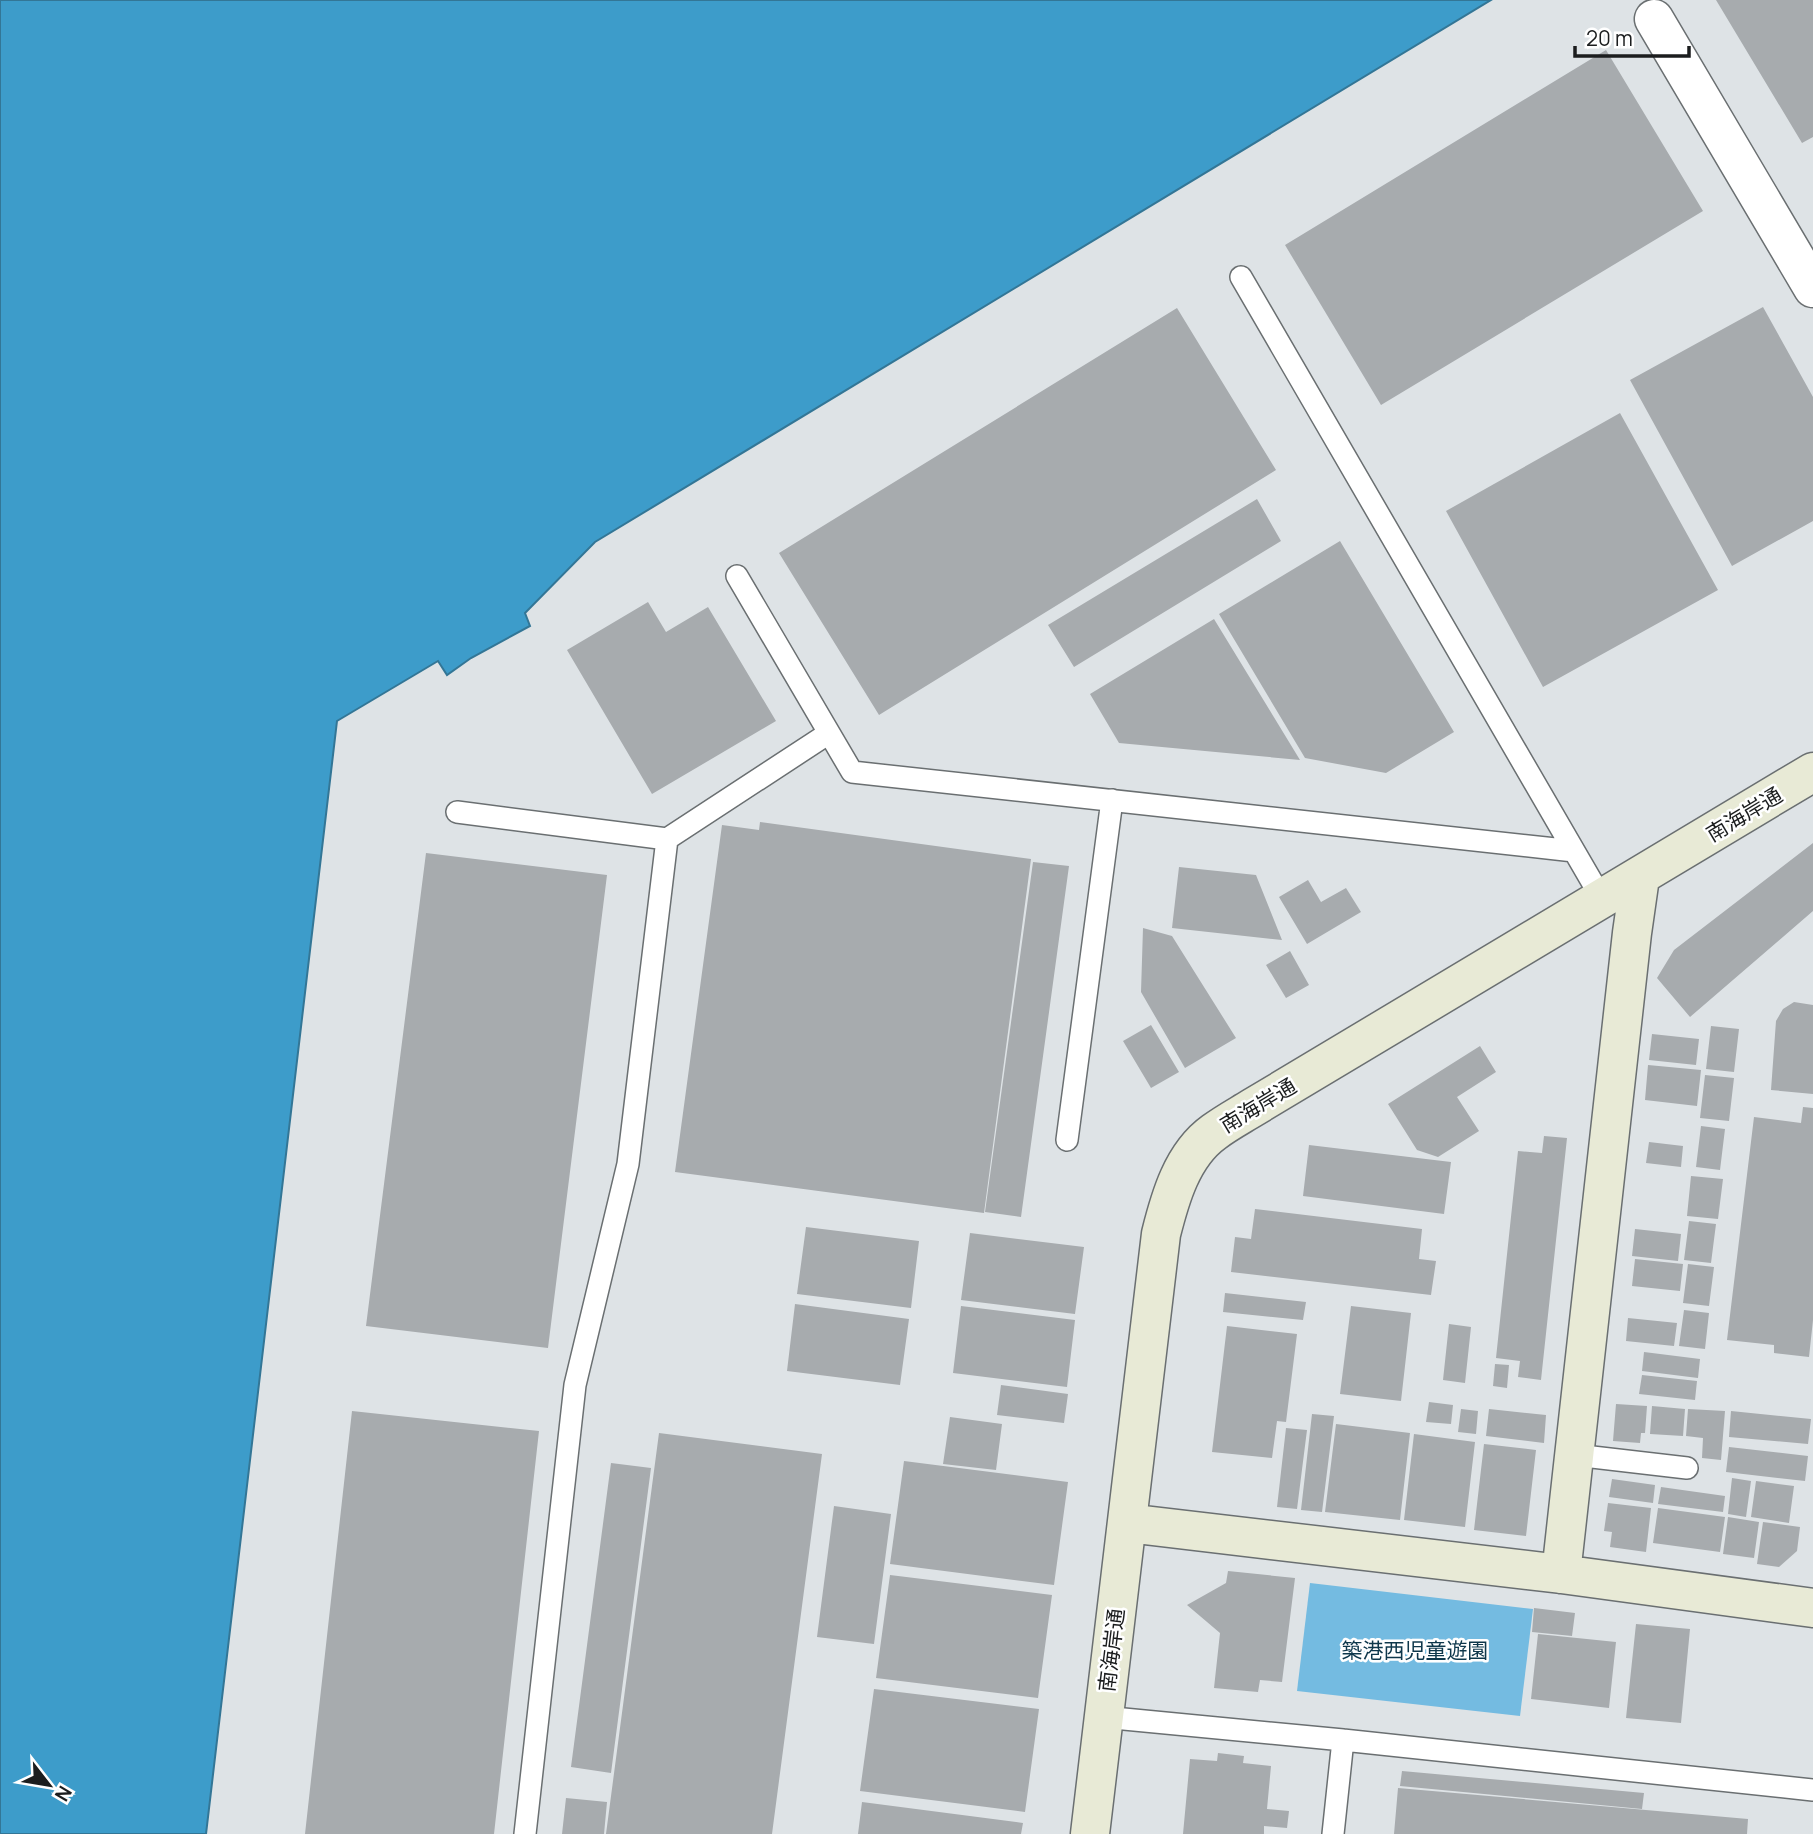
<svg xmlns="http://www.w3.org/2000/svg" width="1813" height="1834" font-family="Manrope,'Noto Sans JP',sans-serif">
	<style>
		.green { fill: #74bbe1 }
		.water { fill: #3d9cca; stroke: #337696; stroke-width: 2 }
		.building { fill: #a7abae }
		.lines { fill: none; stroke-linecap: round; stroke-linejoin: round }
		.lane-casing { stroke: #6a6f71; stroke-width: 24 }
		.street-casing { stroke: #6a6f71; stroke-width: 41 }
		.secondary-casing { stroke: #6a6f71; stroke-width: 41 }
		.lane { stroke: #fff; stroke-width: 21 }
		.street { stroke: #fff; stroke-width: 38 }
		.secondary { stroke: #e8ead6; stroke-width: 38 }
		.labels { text-anchor: middle; dominant-baseline: central; stroke-width: 5; stroke-linejoin: round; paint-order: stroke }
		.street-label { font-size: 21px; fill: #1b1d1e; stroke: #fff }
		.park-label { font-size: 21px; fill: #0e374b; stroke: #fff }
	</style>
	<rect width="100%" height="100%" fill="#dee3e6"/>
	<path class="green" d="M1310,1583L1533,1609L1520,1716L1297,1691Z"/>
	<path class="water" d="M0,0H1491L595,542L525,613L530,626L471,658L447,675L438,661L337,721L206,1834H0Z"/>
	<path class="building" d="M1716,0H1813V137L1802,143Z
		M1606,50L1703,211L1381,405L1285,245Z
		M1763,307L1813,397V521L1732,566L1630,380Z
		M1177,308L1276,470L879,715L779,553Z
		M1620,413L1718,590L1543,687L1446,511Z
		M1257,499L1281,541L1074,667L1048,625Z
		M1340,541L1454,732L1386,773L1305,758L1219,614Z
		M648,602L666,632L708,607L776,721L652,794L567,650Z
		M1214,619L1300,760L1119,743L1090,694Z
		M760,822L1031,859L984,1213L675,1172L722,825L759,830Z
		M1813,843V911L1690,1017L1657,978L1674,950Z
		M426,853L607,875L548,1348L366,1326Z
		M1033,862L1069,866L1021,1217L985,1212Z
		M1179,867L1256,875L1282,940L1172,928Z
		M1308,880L1321,902L1346,888L1361,912L1307,944L1279,897Z
		M1143,928L1172,936L1236,1038L1185,1068L1141,992Z
		M1290,951L1309,985L1286,998L1266,965Z
		M1794,1002L1813,1005V1094L1771,1090L1776,1021L1783,1009Z
		M1151,1025L1179,1072L1151,1088L1123,1041Z
		M1711,1026L1739,1029L1734,1072L1706,1069Z
		M1652,1034L1699,1039L1696,1065L1649,1060Z
		M1480,1046L1496,1072L1457,1097L1479,1131L1438,1157L1417,1150L1388,1104Z
		M1648,1065L1701,1070L1697,1106L1645,1100Z
		M1705,1075L1734,1078L1729,1121L1700,1118Z
		M1803,1107L1813,1108V1320L1809,1357L1774,1353V1345L1727,1340L1754,1117L1801,1123Z
		M1701,1126L1725,1129L1720,1170L1696,1167Z
		M1544,1136L1567,1138L1541,1380L1518,1377L1520,1361L1496,1358L1518,1151L1542,1153Z
		M1649,1142L1683,1146L1681,1167L1646,1163Z
		M1309,1145L1451,1162L1444,1214L1303,1196Z
		M1691,1176L1723,1179L1718,1219L1687,1216Z
		M1255,1209L1422,1229L1419,1259L1436,1261L1431,1295L1231,1272L1235,1237L1251,1239Z
		M1689,1221L1716,1224L1711,1263L1684,1260Z
		M806,1227L919,1241L911,1308L797,1294Z
		M1635,1229L1681,1234L1678,1261L1632,1256Z
		M970,1233L1084,1247L1075,1314L961,1300Z
		M1635,1259L1683,1264L1680,1291L1632,1286Z
		M1688,1264L1714,1267L1709,1306L1683,1303Z
		M1225,1293L1306,1302L1303,1320L1223,1312Z
		M795,1304L909,1319L900,1385L787,1371Z
		M961,1306L1075,1320L1067,1387L953,1373Z
		M1351,1306L1411,1313L1401,1401L1340,1394Z
		M1684,1310L1709,1313L1705,1349L1679,1346Z
		M1628,1318L1677,1323L1674,1346L1626,1341Z
		M1449,1324L1471,1327L1465,1383L1443,1380Z
		M1227,1326L1297,1334L1286,1422L1277,1421L1272,1458L1212,1452Z
		M1644,1352L1700,1359L1698,1378L1642,1371Z
		M1495,1364L1509,1365L1507,1388L1493,1386Z
		M1642,1375L1697,1381L1695,1400L1639,1394Z
		M1001,1385L1068,1394L1064,1423L997,1415Z
		M1429,1402L1453,1405L1451,1424L1426,1422Z
		M1616,1404L1647,1406L1645,1433H1641L1640,1443L1613,1441Z
		M1652,1406L1685,1409L1683,1436L1650,1434Z
		M1461,1409L1478,1411L1476,1434L1458,1432Z
		M1489,1409L1546,1415L1544,1443L1486,1436Z
		M1688,1409L1725,1411L1721,1460L1702,1458L1703,1438L1686,1436Z
		M352,1411L539,1431L494,1834H305Z
		M1731,1411L1811,1419L1808,1444L1729,1437Z
		M1312,1414L1334,1416L1322,1512L1301,1510Z
		M950,1417L1002,1424L996,1470L943,1464Z
		M1336,1424L1410,1433L1400,1520L1325,1512Z
		M1286,1428L1307,1430L1297,1509L1277,1507Z
		M659,1433L822,1454L772,1834H606Z
		M1414,1434L1475,1442L1465,1527L1404,1520Z
		M1484,1444L1536,1450L1526,1536L1474,1530Z
		M1729,1447L1808,1456L1805,1481L1726,1472Z
		M904,1461L1068,1482L1054,1585L890,1564Z
		M611,1463L651,1468L611,1773L571,1767Z
		M1732,1478L1751,1481L1746,1517L1728,1514Z
		M1612,1479L1655,1485L1653,1503L1609,1497Z
		M1756,1481L1794,1486L1789,1523L1751,1517Z
		M1661,1487L1725,1496L1723,1512L1658,1504Z
		M1608,1503L1651,1508L1646,1552L1610,1547L1612,1532L1604,1531Z
		M834,1506L891,1514L874,1644L817,1637Z
		M1658,1508L1725,1517L1720,1552L1653,1543Z
		M1728,1517L1759,1522L1754,1558L1723,1554Z
		M1763,1522L1800,1527L1797,1551L1779,1567L1757,1564Z
		M1228,1571L1295,1578L1282,1682L1260,1680L1258,1692L1214,1688L1220,1633L1187,1605L1226,1583Z
		M890,1575L1052,1595L1038,1698L876,1678Z
		M1534,1608L1575,1613L1572,1636L1532,1632Z
		M1636,1624L1690,1629L1681,1723L1626,1718Z
		M1538,1634L1616,1642L1609,1708L1531,1699Z
		M874,1689L1039,1709L1025,1812L860,1791Z
		M1218,1753L1244,1756L1243,1763L1271,1766L1267,1809L1289,1811L1287,1828L1264,1826V1834H1183L1190,1759L1217,1761Z
		M1402,1771L1644,1793L1642,1809L1400,1786Z
		M1398,1788L1748,1819L1747,1834H1394Z
		M566,1798L607,1802L604,1834H562Z
		M862,1802L1023,1823L1021,1834H858Z"/>
	<g class="lines">
		<g class="lane-casing">
			<path id="lane" d="M1241,277L1602,899
				M737,576L852,772L1574,851
				M457,812L667,839
				M1067,1140L1112,800
				M1575,1455L1687,1468
				M1103,1717L1343,1740L1813,1790
				M525,1834L575,1385L628,1164L667,839L829,733
				M1333,1834L1343,1740"/>
		</g>
		<g class="street-casing">
			<path id="street" d="M1654,19L1813,288"/>
		</g>
		<g class="secondary-casing">
			<path id="secondary" d="M1127,1523L1561,1574L1813,1608
				M1561,1574L1632,933L1640,877
				M1090,1834L1161,1234C1170,1198 1182,1155 1214,1132C1226,1123 1239,1116 1252,1108L1813,772"/>
		</g>
		<use href="#lane" class="lane"/>
		<use href="#street" class="street"/>
		<use href="#secondary" class="secondary"/>
	</g>
	<g class="labels">
		<g class="street-label">
			<text transform="translate(1744 814) rotate(-31)">南海岸通</text>
			<text transform="translate(1258 1105) rotate(-31)">南海岸通</text>
			<text transform="translate(1111 1650) rotate(-83)">南海岸通</text>
		</g>
		<g class="park-label">
			<text x="1415" y="1650">築港西児童遊園</text>
		</g>
	</g>
	<g transform="translate(49 1785) rotate(121)" stroke="#ffffff" stroke-width="5" paint-order="stroke">
	<path d="M0-5L12 26L0 18L-12 26Z" fill="#1b1d1e"/>
	<text y="-10" font-size="19" font-weight="bold" text-anchor="middle" fill="#1b1d1e">N</text>
	</g>
	<path d="M1575 46v10h114v-10" fill="none" stroke="#1b1d1e" stroke-width="3.5"/>
	<text x="1586" y="46" font-size="21" fill="#1b1d1e" stroke="#ffffff" stroke-width="5" paint-order="stroke">20 m</text>
</svg>
